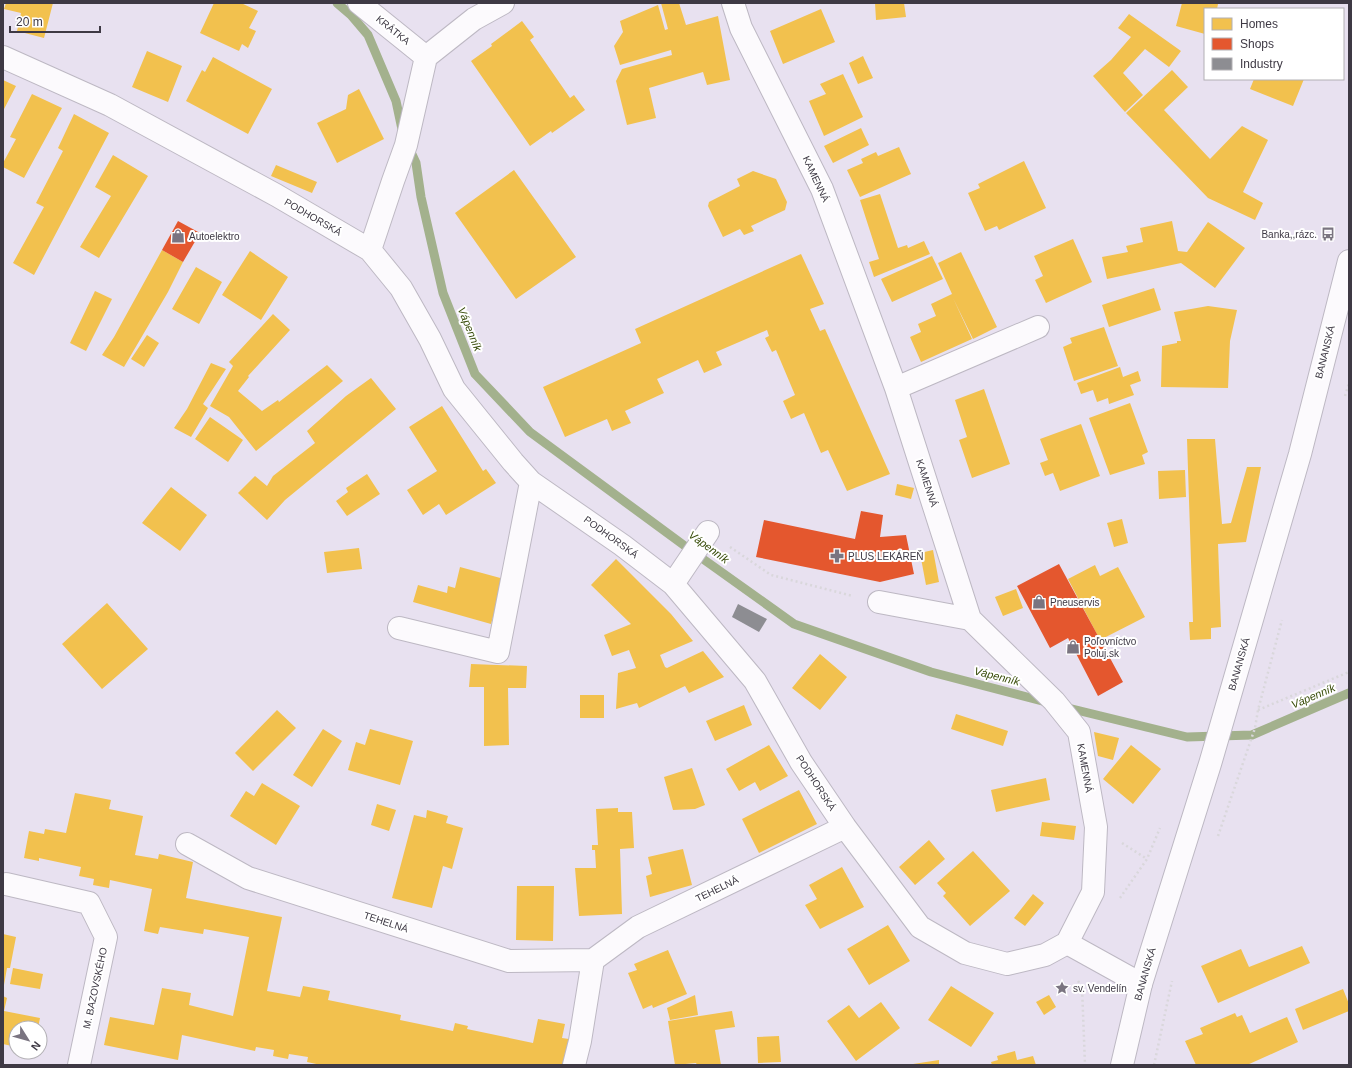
<svg xmlns="http://www.w3.org/2000/svg" width="1352" height="1068" font-family="Arial,sans-serif">
	<style>
		.homes { fill: #f2c14e }
		.shops { fill: #e4572e }
		.industry { fill: #8d8d92 }
		.lines { fill: none; stroke-linecap: round; stroke-linejoin: round }
		.stream { stroke: #a3b18d; stroke-width: 9 }
		.minor-casing { stroke: #bdb8c3; stroke-width: 24 }
		.major-casing { stroke: #bdb8c3; stroke-width: 24 }
		.path { stroke: #d9d7db; stroke-width: 2.5; stroke-dasharray: 2 3; stroke-linecap: butt }
		.minor { stroke: #fcfafd; stroke-width: 22 }
		.major { stroke: #fcfafd; stroke-width: 22 }
		.labels { text-anchor: middle; dominant-baseline: central; stroke-width: 4; stroke-linejoin: round; paint-order: stroke }
		.street-label { font-size: 10px; fill: #3e3944; stroke: #fff }
		.poi-label { font-size: 10px; fill: #3e3944; stroke: #fff; text-anchor: start }
		.water-label { font-size: 11px; font-style: italic; fill: #374b08; stroke: #fff }
	</style>
	<rect width="100%" height="100%" fill="#e8e1f0"/>
	<path class="homes" d="M6,3H53L44,38L17,31L21,13L4,9Z
		M214,3H241L258,11L249,28L256,31L248,48L242,44L239,51L200,33Z
		M661,3H679L686,25L718,16L730,80L707,85L703,72L649,88L656,118L627,125L616,81L622,69L672,55L671,50L620,65L614,46L623,32L620,21L658,5L665,30L668,29Z
		M875,3H904L906,17L876,20Z
		M1182,3L1218,4L1217,9H1205V34L1176,26Z
		M821,9L835,42L783,64L770,31Z
		M1129,14L1181,51L1169,67L1145,49L1123,73L1143,95L1125,112L1093,76L1111,60L1131,37L1118,28Z
		M522,21L534,37L530,40L570,98L574,95L585,110L552,133L551,131L530,146L471,61L492,46L491,44Z
		M147,51L182,66L168,102L132,87Z
		M863,56L873,78L858,84L849,63Z
		M213,57L272,89L248,134L186,101L202,70L205,72Z
		M1172,70L1188,87L1164,110L1210,159L1242,126L1268,140L1243,192L1263,203L1255,220L1208,198L1126,113Z
		M843,74L863,117L824,136L809,101L826,94L820,84Z
		M1254,79H1304L1293,106L1250,89Z
		M3,80L16,86L3,111Z
		M359,89L384,139L337,163L317,123L346,109L348,95Z
		M32,94L62,108L24,178L3,167V163L16,139L10,137Z
		M74,114L109,133L34,275L13,263L44,207L36,203L63,151L58,148Z
		M861,128L869,145L833,163L824,146Z
		M899,147L911,174L860,197L847,170L863,163L861,159L876,152L878,156Z
		M113,155L148,176L99,258L80,247L111,196L95,187Z
		M1024,161L1046,208L999,230L997,226L985,231L968,193L980,188L978,184Z
		M276,165L317,182L312,193L271,176Z
		M514,170L576,257L516,299L455,213Z
		M753,171L776,179L787,202L785,210L751,226L754,231L744,235L740,229L723,237L708,206L709,202L740,186L737,179Z
		M880,194L898,248L907,245L908,248L924,241L930,254L874,277L869,262L879,259L860,200Z
		M1172,221L1178,251L1187,252L1208,222L1245,248L1215,288L1181,263L1107,279L1102,257L1128,252L1126,246L1143,242L1140,228Z
		M1073,239L1092,282L1046,303L1035,280L1043,276L1034,256Z
		M162,250L183,262L168,292L124,367L102,355L114,337Z
		M250,251L288,277L261,320L222,295Z
		M961,252L997,327L973,339L953,298L972,339L921,362L910,337L921,332L918,324L936,316L931,304L952,294L938,263Z
		M801,254L824,304L810,309L820,331L825,329L890,474L847,491L828,450L821,453L804,413L791,419L783,401L795,395L776,350L772,352L765,338L769,336L767,330L716,352L722,365L704,373L698,360L657,379L664,393L625,411L631,423L612,431L607,419L565,437L543,387L641,343L635,329Z
		M932,256L943,279L892,302L881,279Z
		M196,267L222,282L199,324L172,309Z
		M1154,288L1161,310L1109,327L1102,305Z
		M95,291L112,299L86,351L70,343Z
		M1208,306L1237,310L1230,341L1228,388L1161,387L1162,346L1177,343V341H1181L1174,312Z
		M273,314L290,330L248,376L249,377L238,391L262,411L278,400L279,402L327,365L343,381L256,451L229,417L210,406L233,366L229,362Z
		M1104,327L1118,366L1074,381L1063,347L1072,343L1070,338Z
		M147,335L159,343L144,367L131,359Z
		M211,363L226,369L203,404L208,408L191,437L174,428L187,409Z
		M1120,367L1123,377L1138,371L1141,381L1130,385L1134,395L1109,404L1108,398L1097,402L1093,390L1081,394L1077,383Z
		M371,378L396,409L285,500L267,520L238,493L255,476L267,486L273,476L315,443L307,431L346,396Z
		M984,389L1010,464L972,478L959,440L967,437L955,400Z
		M1130,403L1148,452L1142,455L1145,464L1110,475L1089,418Z
		M442,406L483,471L486,469L496,483L446,515L439,504L423,515L407,490L437,471L409,427Z
		M210,417L243,440L228,462L195,439Z
		M1081,424L1100,476L1060,491L1053,473L1045,476L1040,463L1048,460L1040,439Z
		M1187,439H1215L1222,524L1231,523L1247,467H1261L1246,542L1218,544L1221,627L1211,628V639L1190,640L1189,622H1193Z
		M1185,470L1186,497L1159,499L1158,471Z
		M367,474L380,494L347,516L336,501L348,492L346,488Z
		M897,484L914,488L911,499L895,495Z
		M171,487L207,515L180,551L142,523Z
		M1122,519L1128,543L1114,547L1107,523Z
		M359,548L362,569L327,573L324,552Z
		M933,550L939,582L926,585L920,553Z
		M616,559L671,614L693,641L660,655L665,667L667,668L703,651L724,677L689,693L685,686L639,708L637,703L616,709L618,673L636,668L629,650L612,656L604,635L631,624L591,585Z
		M1095,565L1100,576L1118,567L1145,617L1100,640L1068,579Z
		M460,567L504,579L491,624L413,602L418,585L447,593L448,586L455,588Z
		M1016,589L1023,608L1003,616L995,597Z
		M107,603L148,649L102,689L62,644Z
		M820,654L847,677L820,710L792,688Z
		M471,664L527,666L526,688H508L509,745L484,746V687H469Z
		M580,695H604V718H580Z
		M744,705L752,725L715,741L706,721Z
		M277,710L296,728L253,771L235,753Z
		M956,714L1008,731L1003,746L951,729Z
		M323,729L342,741L312,787L293,775Z
		M370,729L413,741L400,785L348,770L356,742L365,745Z
		M1094,732L1119,738L1113,760L1098,756Z
		M769,745L788,776L760,791L755,782L739,791L726,769Z
		M1131,745L1161,769L1133,804L1103,779Z
		M692,768L705,805L695,809L673,810L664,777Z
		M1046,778L1050,800L996,812L991,790Z
		M262,783L300,806L276,845L230,816L246,791L254,796Z
		M799,790L817,824L759,853L742,819Z
		M75,793L111,800L109,809L143,816L135,855L158,859L159,854L193,862L186,898L282,917L267,991L300,997L303,986L330,991L328,1000L401,1015L400,1020L453,1031L455,1023L468,1026L467,1029L533,1043L538,1019L565,1024L562,1038L569,1039L564,1065H321L307,1062L308,1057L289,1054L288,1059L273,1056L274,1050L256,1047L255,1051L182,1035L178,1060L104,1045L110,1017L154,1025L162,988L191,993L189,1005L233,1016L249,937L204,929L203,934L160,927L158,934L144,931L152,889L110,880L109,888L93,885L94,879L79,876L81,867L39,858V861L24,858L29,831L44,834L45,829L66,833Z
		M377,804L396,810L389,831L371,825Z
		M618,808V812H632L634,848L620,849L622,914L579,916L575,868H596L595,850H592V845H598L596,809Z
		M427,810L448,816L446,823L463,828L452,869L443,866L432,908L392,898L414,815L426,818Z
		M1042,822L1076,826L1074,840L1040,836Z
		M929,840L945,859L915,885L899,867Z
		M683,849L692,885L650,897L646,876L652,874L648,857Z
		M973,851L1010,891L970,926L943,896L946,893L937,883Z
		M842,867L864,907L820,929L805,905L817,899L809,885Z
		M517,886H554L553,941L516,940Z
		M1033,894L1044,903L1025,926L1014,918Z
		M888,925L910,961L869,985L847,949Z
		M3,934L16,937L10,968H7L4,985Z
		M1302,946L1310,963L1218,1003L1201,966L1241,949L1249,967Z
		M668,950L687,994L653,1008L652,1005L643,1009L628,973L637,970L634,964Z
		M13,968L43,974L40,989L10,984Z
		M951,986L994,1013L971,1047L928,1020Z
		M1343,989L1349,1004V1011L1303,1030L1295,1009Z
		M695,995L698,1015L670,1020L667,1008Z
		M1049,995L1056,1007L1044,1015L1036,1002Z
		M3,996L7,998L4,1011L40,1018L38,1028H16V1047L3,1044Z
		M881,1002L900,1028L856,1061L827,1021L849,1005L859,1018Z
		M732,1011L735,1027L715,1030L721,1065H697L696,1063L675,1065L668,1021Z
		M1235,1013L1237,1017L1242,1015L1250,1033L1287,1017L1298,1042L1247,1065H1196L1185,1041L1203,1034L1200,1028Z
		M779,1036L781,1062L758,1063L757,1037Z
		M1015,1051L1017,1060L1033,1056L1036,1065H992L991,1062L998,1060L997,1056Z
		M939,1060V1065H913V1064Z"/>
	<path class="shops" d="M178,221L200,233L183,262L162,250Z
		M861,511L883,515L880,537L906,535L914,574L880,582L756,557L764,520L855,539Z
		M1059,564L1123,682L1098,696L1068,638L1050,648L1017,586Z"/>
	<path class="industry" d="M738,604L767,619L759,632L732,617Z"/>
	<g class="lines">
		<path class="stream" d="M337,3L351,15L368,35L396,101L403,134
			M409,148L416,163L421,197L443,293L475,374L530,432L689,549L794,624L931,672L1046,702
			M1064,707L1187,737L1252,735L1349,693"/>
		<g class="minor-casing">
			<path id="minor" d="M359,3L426,57
				M733,3L741,28L822,189L896,388L970,619L1054,701L1079,732L1096,827L1093,892L1067,943
				M3,57L110,105L276,195L370,250L401,288L430,339L454,389L513,462L531,482L622,545L673,584L755,681L801,762L845,827L920,927L965,953L1007,964L1045,955L1067,943
				M370,250L393,181L406,145L426,57L474,19L503,3
				M896,388L1038,327
				M673,584L708,532
				M879,602L970,619
				M399,628L498,652L531,482
				M187,844L248,878L509,961L593,960L638,927L845,827
				M6,884L89,903L106,937L79,1065
				M1067,943L1141,984
				M574,1065L580,1041L593,960"/>
		</g>
		<g class="major-casing">
			<path id="major" d="M1122,1065L1141,984L1210,764L1300,454L1349,261"/>
		</g>
		<path class="path" d="M1345,396L1349,383
			M730,547L771,575L853,596
			M1258,710L1349,672
			M1218,836L1255,728L1258,710L1282,620
			M1122,843L1147,859
			M1120,898L1147,859L1160,828
			M1078,981L1082,987L1085,1065
			M1154,1065L1172,981"/>
		<use href="#minor" class="minor"/>
		<use href="#major" class="major"/>
	</g>
	<defs>
		<g id="bus-bare" transform="scale(1.08)"><path d="M-5-6H5V4H4V6H2V4H-2V6H-4V4H-5ZM-3.5-4V0h7V-4ZM-3.5 1.2v1.5H-2V1.2ZM2 1.2v1.5H3.5V1.2Z" fill="#7a7480" stroke="#fff" stroke-width="2.5" paint-order="stroke"/></g>
		<g id="shop-bare" transform="scale(1.08)"><path d="M-5-2.5h2.3a2.7 3.5 0 0 1 5.4 0H5L5.5 6h-11ZM-1.5-2.5h3a1.5 2.3 0 0 0-3 0Z" fill="#7a7480" stroke="#fff" stroke-width="2.5" paint-order="stroke"/></g>
		<g id="pharmacy-bare" transform="scale(1.08)"><path d="M-2-6h4v4h4v4h-4v4h-4v-4h-4v-4h4Z" fill="#7a7480" stroke="#fff" stroke-width="2.5" paint-order="stroke"/></g>
		<g id="sight-bare" transform="scale(1.08)"><path d="M0-6L1.8-2.2L6-1.7L2.9 1.2L3.7 5.4L0 3.3L-3.7 5.4L-2.9 1.2L-6-1.7L-1.8-2.2Z" fill="#7a7480" stroke="#fff" stroke-width="2.5" paint-order="stroke"/></g>
	</defs>
	<g fill-rule="evenodd">
		<use href="#bus-bare" x="1328" y="234"/>
		<use href="#shop-bare" x="178" y="236"/>
		<use href="#pharmacy-bare" x="837" y="556"/>
		<use href="#shop-bare" x="1039" y="602"/>
		<use href="#shop-bare" x="1073" y="647"/>
		<use href="#sight-bare" x="1062" y="988"/>
	</g>
	<g class="labels">
		<g class="street-label">
			<text transform="translate(393 30) rotate(39)">KRÁTKA</text>
			<text transform="translate(816 179) rotate(65)">KAMENNÁ</text>
			<text transform="translate(313 217) rotate(30)">PODHORSKÁ</text>
			<text transform="translate(1325 352) rotate(-76)">BANANSKÁ</text>
			<text transform="translate(927 483) rotate(72)">KAMENNÁ</text>
			<text transform="translate(611 537) rotate(36)">PODHORSKÁ</text>
			<text transform="translate(1239 664) rotate(-74)">BANANSKÁ</text>
			<text transform="translate(1085 768) rotate(80)">KAMENNÁ</text>
			<text transform="translate(816 783) rotate(57)">PODHORSKÁ</text>
			<text transform="translate(717 889) rotate(-26)">TEHELNÁ</text>
			<text transform="translate(386 922) rotate(18)">TEHELNÁ</text>
			<text transform="translate(1145 974) rotate(-74)">BANANSKÁ</text>
			<text transform="translate(95 988) rotate(-78)">M. BAZOVSKÉHO</text>
		</g>
		<g class="poi-label">
			<text x="1317" y="234" text-anchor="end">Banka,,rázc.</text>
			<text x="189" y="236">Autoelektro</text>
			<text x="848" y="556">PLUS LEKÁREŇ</text>
			<text x="1050" y="602">Pneuservis</text>
			<text x="1084" y="641">Poľovníctvo<tspan x="1084" dy="12">Poluj.sk</tspan></text>
			<text x="1073" y="988">sv. Vendelín</text>
		</g>
		<g class="water-label">
			<text transform="translate(470 329) rotate(68)">Vápenník</text>
			<text transform="translate(709 547) rotate(36)">Vápenník</text>
			<text transform="translate(997 676) rotate(14)">Vápenník</text>
			<text transform="translate(1313 696) rotate(-23)">Vápenník</text>
		</g>
	</g>
	<rect width="1352" height="1068" fill="none" stroke="#3e3944" stroke-width="8"/>
	<rect x="1204" y="8" width="140" height="72" fill="#ffffff" stroke="#b2b0b4"/>
	<rect x="1212" y="18" width="20" height="12" fill="#f2c14e" stroke="#b2b0b4"/>
	<text x="1240" y="28" font-size="12" fill="#3e3944">Homes</text>
	<rect x="1212" y="38" width="20" height="12" fill="#e4572e" stroke="#b2b0b4"/>
	<text x="1240" y="48" font-size="12" fill="#3e3944">Shops</text>
	<rect x="1212" y="58" width="20" height="12" fill="#8d8d92" stroke="#b2b0b4"/>
	<text x="1240" y="68" font-size="12" fill="#3e3944">Industry</text>
	<g transform="translate(28 1040) rotate(127)"><circle r="19" fill="#ffffff" stroke="#b2b0b4"/>
	<path d="M0-3L7 15L0 10L-7 15Z" fill="#7a7480"/>
	<text y="-6" font-size="11" font-weight="bold" text-anchor="middle" fill="#3e3944">N</text>
	</g>
	<path d="M10 26v6h90v-6" fill="none" stroke="#3e3944" stroke-width="2"/>
	<text x="16" y="26" font-size="12" fill="#3e3944" stroke="#ffffff" stroke-width="3" paint-order="stroke">20 m</text>
</svg>
